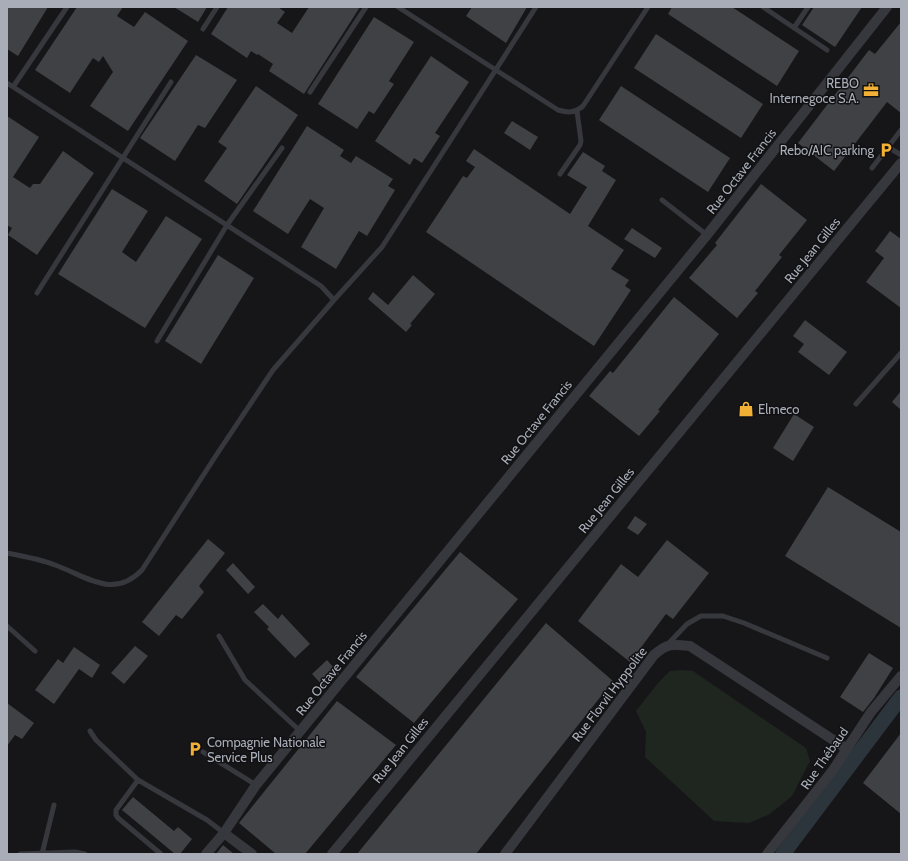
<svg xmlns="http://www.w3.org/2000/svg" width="908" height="861" font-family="Cabin,sans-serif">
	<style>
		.green { fill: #1e261f }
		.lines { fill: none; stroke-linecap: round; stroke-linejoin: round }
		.river { stroke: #2c353c; stroke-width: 15 }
		.building { fill: #404145 }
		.lane { stroke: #37383d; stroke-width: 5 }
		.street { stroke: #37383d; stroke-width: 10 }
		.labels { text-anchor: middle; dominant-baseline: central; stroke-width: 3; stroke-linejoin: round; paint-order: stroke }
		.poi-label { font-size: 13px; fill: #a8adb8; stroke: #111113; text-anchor: end }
		.street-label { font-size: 13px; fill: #a8adb8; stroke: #111113 }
	</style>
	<rect width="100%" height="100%" fill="#161618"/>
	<path class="green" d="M682,670L693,671L806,748L810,761L792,796L770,814L749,823L714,821L645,757L646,732L636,711L658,683L670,671Z"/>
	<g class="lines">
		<path class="river" d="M783,854L901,697"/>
	</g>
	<path class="building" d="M7,7H48L18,56L7,49Z
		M77,7H123L117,16L134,27L145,12L188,41L128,131L90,106L113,72L103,56L99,62L93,58L70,93L35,70Z
		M174,7H207L198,22Z
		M228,7H278L285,12L277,23L292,33L309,7H360L304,94L269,71L273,64L258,54L257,55L251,51L247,58L211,34Z
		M472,7H527L506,43L466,16Z
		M672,7H732L799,51L777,86L668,14Z
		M814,7H862L835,47L802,25Z
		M374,17L414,42L389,81L394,84L374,114L369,111L357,129L318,104Z
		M901,22V113L887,102L834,171L798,143L869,50L875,54Z
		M656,34L763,104L741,138L634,68Z
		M196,55L237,80L205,128L198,125L175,161L140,138Z
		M431,56L469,82L435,133L440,136L422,163L414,158L410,165L375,141Z
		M256,86L298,115L237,204L204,181L227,148L218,142Z
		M621,86L730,158L708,192L599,120Z
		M7,116L39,137L13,177L30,188L33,184H40L63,151L94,173L37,255L8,235L12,228L7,225Z
		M512,121L538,137L530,150L504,133Z
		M307,126L344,150L340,156L351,163L356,156L393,179L388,186L395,190L367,236L359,231L336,269L301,247L324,208L310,199L288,234L253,211Z
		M474,149L570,214L587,187L567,175L583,152L605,166L602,171L616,180L588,226L624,250L611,269L629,280L625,286L631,290L594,346L426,232L463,176L467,178L475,167L466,161Z
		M761,184L807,220L779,255L782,257L755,291L758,293L737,318L689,278L717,245L715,243Z
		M112,189L148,211L122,252L136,262L166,216L202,239L145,328L58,274Z
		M632,228L662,248L655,258L624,239Z
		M890,231L901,239V308L866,282L884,258L875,251Z
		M218,255L254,278L201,364L165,341Z
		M413,275L435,294L410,324L412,325L406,332L368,299L373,292L388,305Z
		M674,297L719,334L658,410L660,411L639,436L589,396L610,371L613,373Z
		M805,320L847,352L829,375L798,352L804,344L793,336Z
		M901,391V410L892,402Z
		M794,414L814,427L793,461L773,448Z
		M828,487L901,532V628L785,556Z
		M635,516L647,524L638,535L627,528Z
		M208,539L225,553L199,586L204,592L182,619L176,615L159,636L142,622Z
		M667,540L709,573L673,619L666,614L630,662L578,621L621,564L638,577Z
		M460,552L518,599L414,723L356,677Z
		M233,563L255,587L248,594L226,570Z
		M263,604L278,619L282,614L310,644L295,658L267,629L269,627L254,612Z
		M546,623L613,681L476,854H357Z
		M135,646L148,656L124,684L111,673Z
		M74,647L100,665L92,678L79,669L54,704L35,690L58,659L63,663Z
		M869,653L893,668L874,698L863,712L840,697Z
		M327,660L339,674L324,687L312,674Z
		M337,701L396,745L305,854H276L239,823Z
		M7,703L34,723L22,739L15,735L7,746Z
		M901,733V814L863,783Z
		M133,797L174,831L178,827L192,839L180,854H175L122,810Z
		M223,845L234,854H216Z"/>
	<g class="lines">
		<path class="lane" d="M398,7L558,110C568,113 575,113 583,106L648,7
			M763,7L827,50
			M794,28L808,7
			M203,29L217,7
			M7,83L321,286L334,300L382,247L536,7
			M13,87L67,7
			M310,92L366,7
			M888,147L901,130
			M872,168L888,147L901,155
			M560,174L580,145L581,141L577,111
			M662,200L707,235
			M37,293L171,82
			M157,341L227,225L282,148
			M856,404L901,353
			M7,553C23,556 40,559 55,565C86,576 113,600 142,570L215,457L273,370L334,300
			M7,626L35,651
			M219,636L245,680L300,731
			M668,644L687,624L701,616H723L744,623L827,658
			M90,731L96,740L138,780L207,820L224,833
			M203,752L256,785
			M138,780L116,810V815L118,818L161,854
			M20,854L75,852L85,854
			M42,854L54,805"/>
		<path class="street" d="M224,833L252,854
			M206,854L224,833L256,785L707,235L887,7
			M332,854L901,163
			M505,854L654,655C667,643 673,644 690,646L847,749
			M767,854L833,770L871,712L901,676"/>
	</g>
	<defs>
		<g id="office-bare" transform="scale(1.2)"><path d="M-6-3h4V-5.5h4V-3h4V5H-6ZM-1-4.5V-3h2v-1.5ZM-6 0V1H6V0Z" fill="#f2b134" stroke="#111113" stroke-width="2.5" paint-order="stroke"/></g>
		<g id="parking-bare" transform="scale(1.2)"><path d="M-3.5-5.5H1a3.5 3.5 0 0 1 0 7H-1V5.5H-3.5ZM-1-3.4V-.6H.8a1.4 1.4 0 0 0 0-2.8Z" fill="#f2b134" stroke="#111113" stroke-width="2.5" paint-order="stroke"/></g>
		<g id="shop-bare" transform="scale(1.2)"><path d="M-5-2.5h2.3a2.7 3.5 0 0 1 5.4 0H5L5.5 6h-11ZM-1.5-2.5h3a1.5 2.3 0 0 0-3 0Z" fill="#f2b134" stroke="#111113" stroke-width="2.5" paint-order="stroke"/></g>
	</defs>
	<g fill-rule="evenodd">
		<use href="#office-bare" x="871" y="90"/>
		<use href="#parking-bare" x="886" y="150"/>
		<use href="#shop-bare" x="746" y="409"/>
		<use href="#parking-bare" x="195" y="749"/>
	</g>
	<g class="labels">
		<g class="poi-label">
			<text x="859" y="83">REBO<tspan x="859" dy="15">Internegoce S.A.</tspan></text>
			<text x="874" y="150">Rebo/AIC parking</text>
			<text x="758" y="409" text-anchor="start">Elmeco</text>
			<text x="207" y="742" text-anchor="start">Compagnie Nationale<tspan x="207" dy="15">Service Plus</tspan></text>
		</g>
		<g class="street-label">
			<text transform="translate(741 171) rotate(-52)">Rue Octave Francis</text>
			<text transform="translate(812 250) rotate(-51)">Rue Jean Gilles</text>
			<text transform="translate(536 422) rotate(-51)">Rue Octave Francis</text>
			<text transform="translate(606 500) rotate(-51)">Rue Jean Gilles</text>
			<text transform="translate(331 673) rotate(-51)">Rue Octave Francis</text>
			<text transform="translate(609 694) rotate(-53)">Rue Florvil Hyppolite</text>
			<text transform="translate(400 750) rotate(-51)">Rue Jean Gilles</text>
			<text transform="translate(824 758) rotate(-55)">Rue Thébaud</text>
		</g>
	</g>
	<rect width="908" height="861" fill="none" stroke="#a8adb8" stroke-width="16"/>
</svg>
